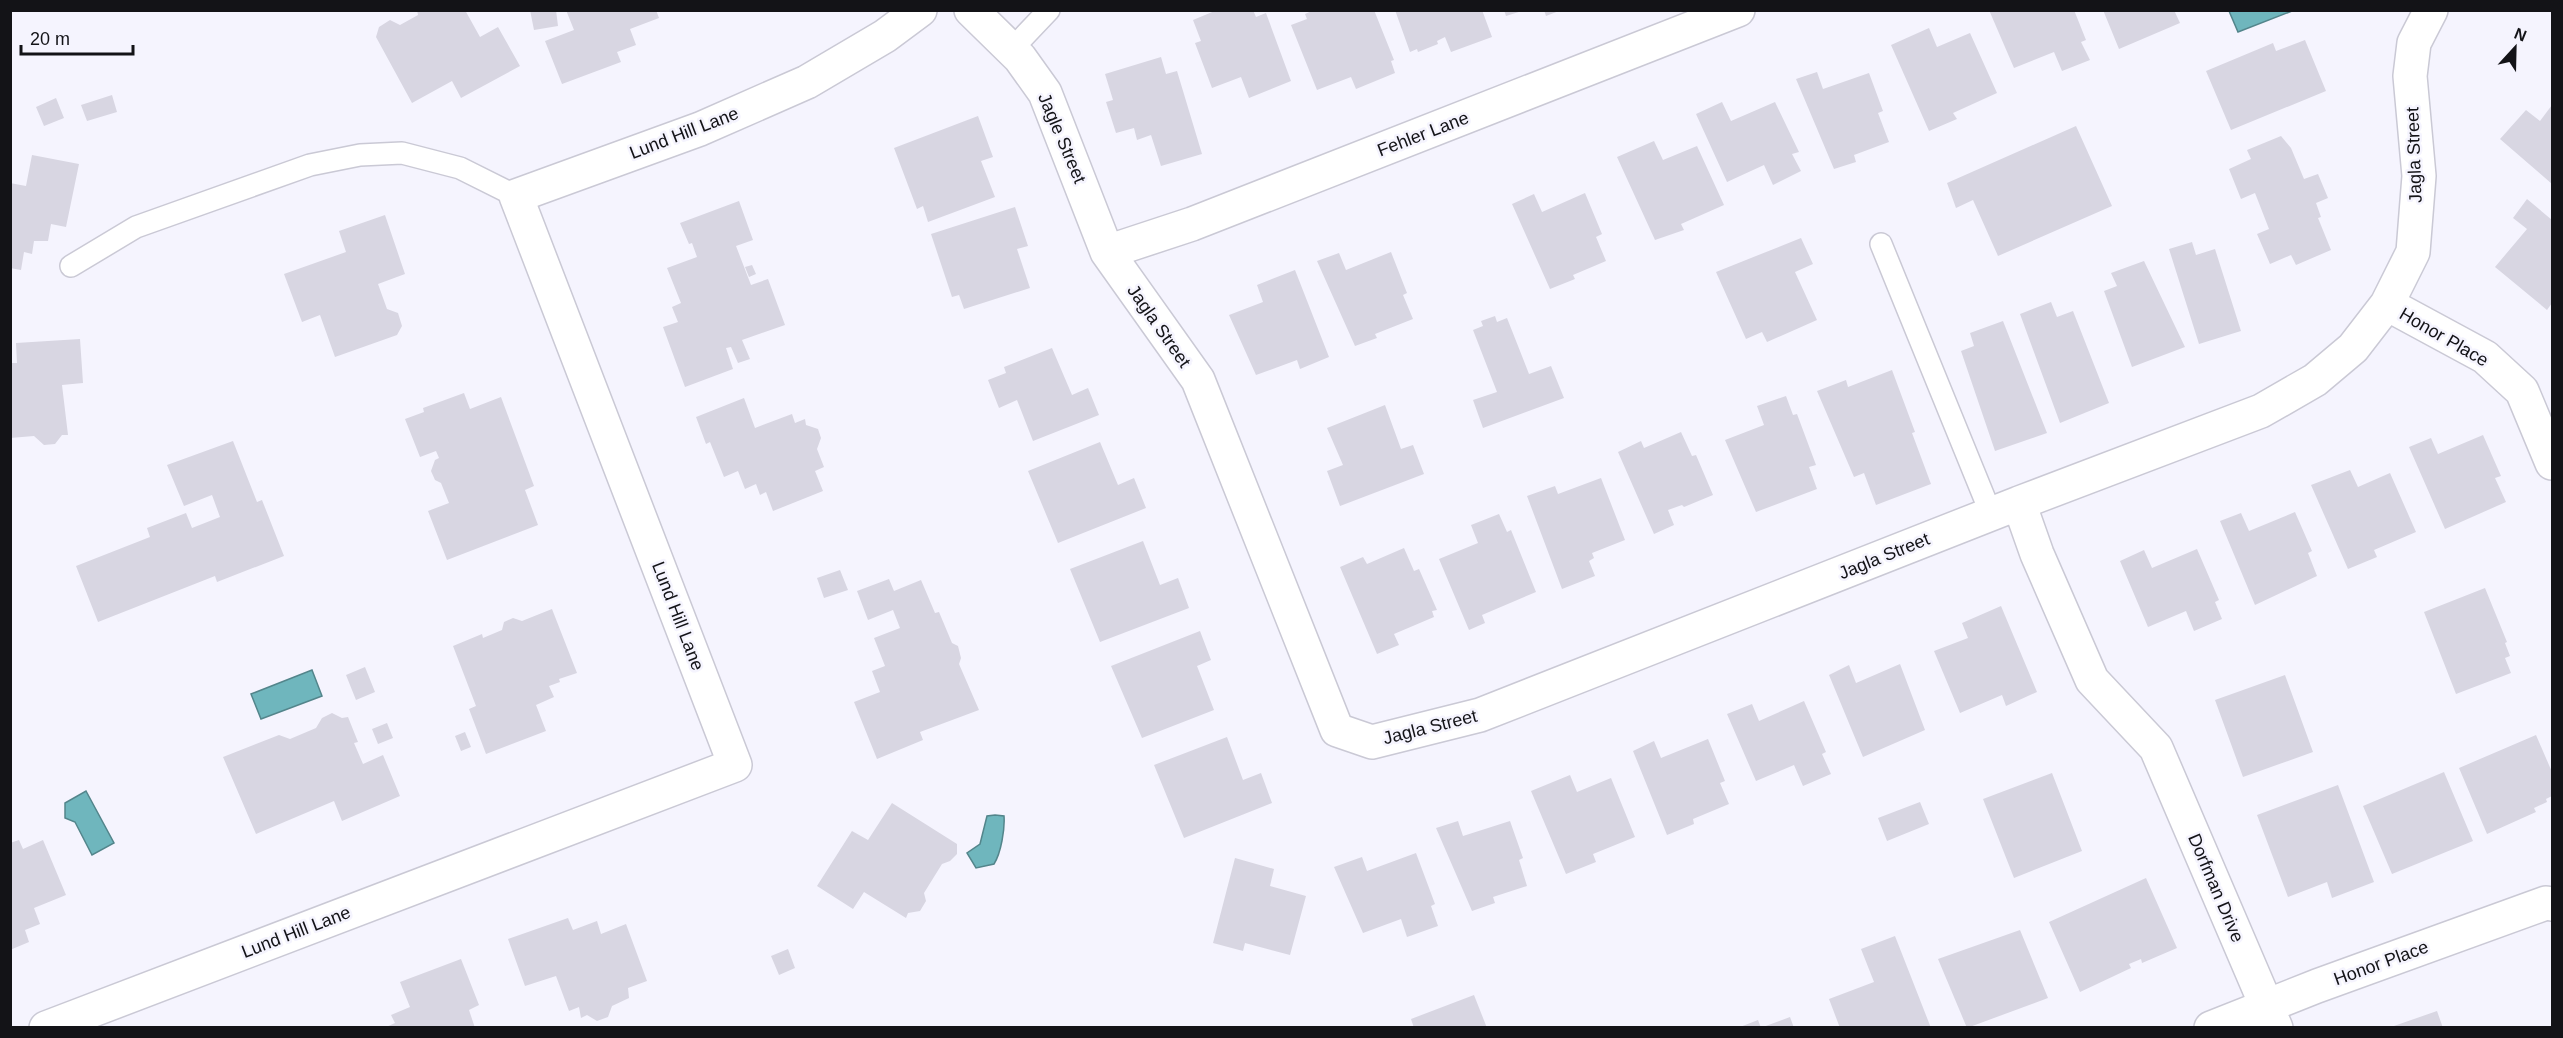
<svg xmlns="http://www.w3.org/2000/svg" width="2563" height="1038" font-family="Helvetica,sans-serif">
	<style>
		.water { fill: #6fb6bd; stroke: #53858b; stroke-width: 1.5 }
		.building { fill: #d8d6e2 }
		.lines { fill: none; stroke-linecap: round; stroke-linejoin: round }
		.lane-casing { stroke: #cac9d5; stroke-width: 24 }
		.street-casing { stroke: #cac9d5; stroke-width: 36 }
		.lane { stroke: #fff; stroke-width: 21 }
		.street { stroke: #fff; stroke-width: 33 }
		.labels { text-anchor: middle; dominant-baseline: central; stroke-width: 5; stroke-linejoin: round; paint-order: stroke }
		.street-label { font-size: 18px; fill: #131317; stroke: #f5f4fe }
	</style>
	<rect width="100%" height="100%" fill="#f5f4fe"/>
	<path class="water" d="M2232,10H2292V11L2238,32L2229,11Z
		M312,670L322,696L261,719L251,694Z
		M86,791L114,843L92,855L75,822L65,818V803Z
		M995,815L1004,816C1005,829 1001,853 994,864L976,868L967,853L980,844L987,816Z"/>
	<path class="building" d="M417,10H465L480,37L498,27L520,66L461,98L452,81L412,103L376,37L379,27L390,20L400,25L418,15Z
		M530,10H556L558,26L534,30Z
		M566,10H656L659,18L630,29L636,45L617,52L621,62L562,84L545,41L574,30Z
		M1217,10H1253L1256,17L1266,13L1291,81L1249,98L1241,77L1212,88L1195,43L1201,41L1193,20Z
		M1314,10H1374L1394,60L1391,61L1395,73L1356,89L1351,77L1317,90L1291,25L1307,19L1305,14Z
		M1395,10H1482L1492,37L1451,52L1445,37L1437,41L1438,44L1418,52L1417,49L1410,52Z
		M1504,10H1522V11L1506,16Z
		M1544,10H1559V11L1546,16Z
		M1989,10H2074L2086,40L2081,42L2090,60L2062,71L2054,52L2014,68Z
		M2103,10H2174L2180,23L2119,49Z
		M1929,28L1937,47L1970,33L1997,93L1953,113L1957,119L1929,131L1891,45Z
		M2305,40L2326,91L2231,130L2206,71L2273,43L2276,51Z
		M1161,57L1166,74L1177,71L1202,154L1161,166L1151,135L1137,140L1134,128L1116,133L1106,102L1113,100L1105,74Z
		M1817,72L1823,89L1869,73L1883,111L1878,113L1889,142L1854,155L1856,162L1834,169L1796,79Z
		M112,95L117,112L87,121L81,105Z
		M56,98L64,118L44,126L36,107Z
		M1722,102L1731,121L1775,102L1799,152L1792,154L1801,171L1773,185L1764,165L1727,182L1696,114Z
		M2552,105V184L2500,139L2526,110L2540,121Z
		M978,116L993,157L981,161L995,197L928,222L923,206L917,209L894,148Z
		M2076,126L2112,206L1998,256L1973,200L1956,208L1947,183Z
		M2281,136L2291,148L2304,179L2318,174L2328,198L2316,203L2321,217L2318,218L2331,250L2296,265L2291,255L2270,264L2257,234L2269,229L2255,193L2241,199L2229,169L2251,159L2247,150Z
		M1654,141L1663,160L1697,146L1724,205L1681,224L1684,230L1655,240L1617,157Z
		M32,155L79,164L66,227L51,224L48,241H34L32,254L24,252L21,270L10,268V183L26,186Z
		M1585,193L1602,234L1596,237L1606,261L1573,275L1575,279L1550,289L1512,204L1534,194L1542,212Z
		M2527,199L2552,220V303L2547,310L2495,267L2527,229L2513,218Z
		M739,201L753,240L736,246L751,285L768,279L785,325L742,340L750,359L738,363L731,347L726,348L733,369L685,387L663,327L678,322L672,307L681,303L667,268L697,257L692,243L689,244L680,223Z
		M1015,207L1028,246L1017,249L1030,288L964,309L959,295L952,297L931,234Z
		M385,215L405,274L378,284L387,309L398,313L402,326L397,335L335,357L320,315L302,322L284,274L346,252L339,231Z
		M1801,238L1813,264L1795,272L1817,320L1767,342L1762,332L1746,339L1716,272Z
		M2192,242L2196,255L2215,249L2241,331L2199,344L2169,249Z
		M1391,252L1407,293L1403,295L1413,319L1375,334L1377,338L1355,346L1317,261L1339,253L1346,270Z
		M2144,261L2185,347L2132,367L2104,291L2117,286L2111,273Z
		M752,265L756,274L749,277L745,267Z
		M1295,270L1329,357L1300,369L1297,360L1256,375L1229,315L1263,302L1257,285Z
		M2051,302L2057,317L2073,311L2109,403L2060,423L2020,314Z
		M1495,316L1497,322L1507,318L1529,374L1551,366L1564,398L1483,428L1473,400L1497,392L1473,330L1483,326L1481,321Z
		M2003,321L2047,433L1995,451L1961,351L1974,346L1970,333Z
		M80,339L83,383L62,385L68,435H62L55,444L44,445L34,436L10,438V363H17L16,343Z
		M1052,348L1072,395L1088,388L1099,415L1033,441L1017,400L999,408L988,380L1006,373L1004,367Z
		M1892,370L1915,432L1912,433L1931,484L1876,505L1864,473L1854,477L1817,391L1846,380L1848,387Z
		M464,393L470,409L501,397L534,486L525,490L538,525L447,560L428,511L449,503L441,483L435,480L431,471L435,460L439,458L436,451L420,457L405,419L424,412L423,408Z
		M1786,396L1793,415L1797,414L1816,465L1809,467L1817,489L1756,512L1725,440L1764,425L1757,406Z
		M744,398L755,428L792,414L795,423L805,419L806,425L818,429L821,438L817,449L824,467L815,471L823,491L773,511L766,492L760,495L756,484L745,489L738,471L724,477L710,442L706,444L696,417Z
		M1385,405L1401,449L1413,445L1424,474L1340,506L1327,471L1343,465L1327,428Z
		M1681,432L1692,456L1696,455L1713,495L1684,507L1682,505L1668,510L1674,525L1654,534L1618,452L1641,441L1644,448Z
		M2483,435L2501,476L2495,478L2506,502L2445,529L2409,447L2431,438L2438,454Z
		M233,441L257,502L262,500L284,556L217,582L215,576L98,622L76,566L150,537L147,528L186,513L192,528L220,517L212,495L184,506L167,465Z
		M1100,442L1118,485L1134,478L1146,508L1058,543L1028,471Z
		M2350,470L2358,487L2390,473L2416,532L2374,550L2377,557L2348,569L2311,485Z
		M1601,478L1625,540L1592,553L1594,558L1589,561L1595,576L1562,589L1527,496L1555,486L1558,494Z
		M2295,512L2312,551L2308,553L2317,576L2255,605L2220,521L2241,513L2249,531Z
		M1499,514L1507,532L1511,530L1536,592L1482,615L1485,623L1469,630L1439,559L1478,543L1471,525Z
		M1143,541L1160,585L1178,578L1189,608L1100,642L1070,569Z
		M1404,548L1414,571L1419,569L1437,610L1432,611L1434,617L1394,634L1399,645L1377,654L1340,567L1363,557L1367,564Z
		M2197,549L2219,600L2215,602L2222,619L2194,631L2186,611L2148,627L2120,561L2144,550L2152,568Z
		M840,570L848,590L824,598L817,578Z
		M889,579L894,591L921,580L935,613L939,612L952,643L958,646L961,658L959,664L979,710L920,732L923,740L877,759L854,702L880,692L872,671L885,666L874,638L900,628L893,610L868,620L857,591Z
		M2485,588L2507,642L2505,643L2510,656L2505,658L2511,673L2456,694L2424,612Z
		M2001,606L2037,692L2006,706L2002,695L1960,713L1934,651L1968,638L1962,623Z
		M552,609L577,673L559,679L560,682L549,686L554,697L536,705L546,731L486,754L469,709L476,706L453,646L482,634L483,638L502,630L504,622L513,618L522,621Z
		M1200,631L1211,660L1197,666L1214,710L1142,738L1111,666Z
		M1900,664L1925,730L1863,757L1829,675L1849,665L1856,683Z
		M365,667L375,692L356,700L346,675Z
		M2285,675L2313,752L2243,777L2215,700Z
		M1804,701L1826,752L1822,754L1831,774L1803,786L1794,765L1756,781L1727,714L1752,704L1759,721Z
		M332,713L342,718L348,717L358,742L354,743L363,764L383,755L400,796L342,821L334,801L256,834L223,757L279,735L290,739L316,728L322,718Z
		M387,723L393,738L378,744L372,729Z
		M465,732L471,747L461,751L455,736Z
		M2536,735L2552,772V796L2546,799L2547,802L2534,808L2536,812L2487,834L2459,768Z
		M1227,737L1243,780L1261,773L1272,803L1184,838L1154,765Z
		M1708,739L1725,781L1720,783L1729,804L1693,819L1694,824L1667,835L1633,751L1654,741L1661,758Z
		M2444,772L2473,841L2392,874L2363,806Z
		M2052,773L2082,851L2014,878L1983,799Z
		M1570,775L1577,792L1611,778L1635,837L1593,854L1596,862L1566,874L1531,791Z
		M2338,785L2374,882L2332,898L2327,882L2288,897L2257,815Z
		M1920,802L1929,824L1887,841L1878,818Z
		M892,803L957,844V854L950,861L942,864L924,893L926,901L920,911L908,913L906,918L864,892L853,909L817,886L852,831L868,840Z
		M1458,821L1463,836L1510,821L1523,858L1519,860L1527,886L1493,897L1495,903L1472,911L1436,828Z
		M19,840L23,849L43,840L66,895L34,908L40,924L25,930L29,942L10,950V843Z
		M1416,853L1435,904L1431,906L1438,926L1407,937L1401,919L1363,933L1334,867L1362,857L1367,871Z
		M1235,858L1274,869L1270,886L1306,896L1290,955L1245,943L1243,951L1213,943Z
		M2146,878L2177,948L2142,963L2141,959L2129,964L2131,968L2080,992L2049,922Z
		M568,918L573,930L597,921L601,934L626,924L647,981L628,988L629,998L612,1006L608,1017L597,1021L587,1015L581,1018L579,1007L569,1011L556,976L525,986L508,939Z
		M2020,930L2048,998L1967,1028L1938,959Z
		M1895,936L1931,1028H1840L1829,999L1874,982L1861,949Z
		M788,949L795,968L779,975L771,956Z
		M461,959L479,1005L469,1010L475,1028H384L395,1023L391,1015L410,1007L400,982Z
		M1474,995L1487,1028H1414L1411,1019Z
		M2437,1011L2443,1028H2391V1027Z
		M1790,1017L1794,1028H1764L1763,1027Z
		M1758,1020L1761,1028H1740V1027Z"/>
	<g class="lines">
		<g class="lane-casing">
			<path id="lane" d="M1012,49L1049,10
				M1881,244L1991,514
				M71,266L136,227L310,165L360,155L402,153L460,168L516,196"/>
		</g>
		<g class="street-casing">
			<path id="street" d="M971,10L1020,58L1045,93L1107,252L1198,380L1337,730L1372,742L1480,715L2019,503L2037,554L2092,680L2156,748L2276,1028
				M1107,252L1192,224L1738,10
				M2387,304L2485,357L2522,391L2552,463
				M2019,503L2261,411L2315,380L2353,348L2387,304L2413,252L2419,176L2410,76L2414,43L2431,10
				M46,1028L735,765L516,196L700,129L807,82L885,36L920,10
				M2211,1028L2317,986L2546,903L2552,904"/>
		</g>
		<use href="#lane" class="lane"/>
		<use href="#street" class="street"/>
	</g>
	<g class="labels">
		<g class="street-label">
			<text transform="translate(684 133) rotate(-21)">Lund Hill Lane</text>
			<text transform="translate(1423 134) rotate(-21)">Fehler Lane</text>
			<text transform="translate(1062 138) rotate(67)">Jagle Street</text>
			<text transform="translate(2414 155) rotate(-92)">Jagla Street</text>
			<text transform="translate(1159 326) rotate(55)">Jagla Street</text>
			<text transform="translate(2444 337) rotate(30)">Honor Place</text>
			<text transform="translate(1884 556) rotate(-22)">Jagla Street</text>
			<text transform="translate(678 616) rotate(69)">Lund Hill Lane</text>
			<text transform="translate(1430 727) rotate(-14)">Jagla Street</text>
			<text transform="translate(2216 888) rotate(67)">Dorfman Drive</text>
			<text transform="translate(296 932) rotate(-21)">Lund Hill Lane</text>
			<text transform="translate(2381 963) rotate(-20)">Honor Place</text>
		</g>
	</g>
	<rect width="2563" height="1038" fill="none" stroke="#131317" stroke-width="24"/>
	<g transform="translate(2515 48) rotate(22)" stroke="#f5f4fe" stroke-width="4.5" paint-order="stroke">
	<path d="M0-4.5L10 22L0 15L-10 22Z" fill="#131317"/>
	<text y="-9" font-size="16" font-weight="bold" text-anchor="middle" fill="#131317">N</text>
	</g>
	<path d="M21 45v9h112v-9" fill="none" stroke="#131317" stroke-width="3"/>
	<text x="30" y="45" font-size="18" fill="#131317" stroke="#f5f4fe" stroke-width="4.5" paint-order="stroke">20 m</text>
</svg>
